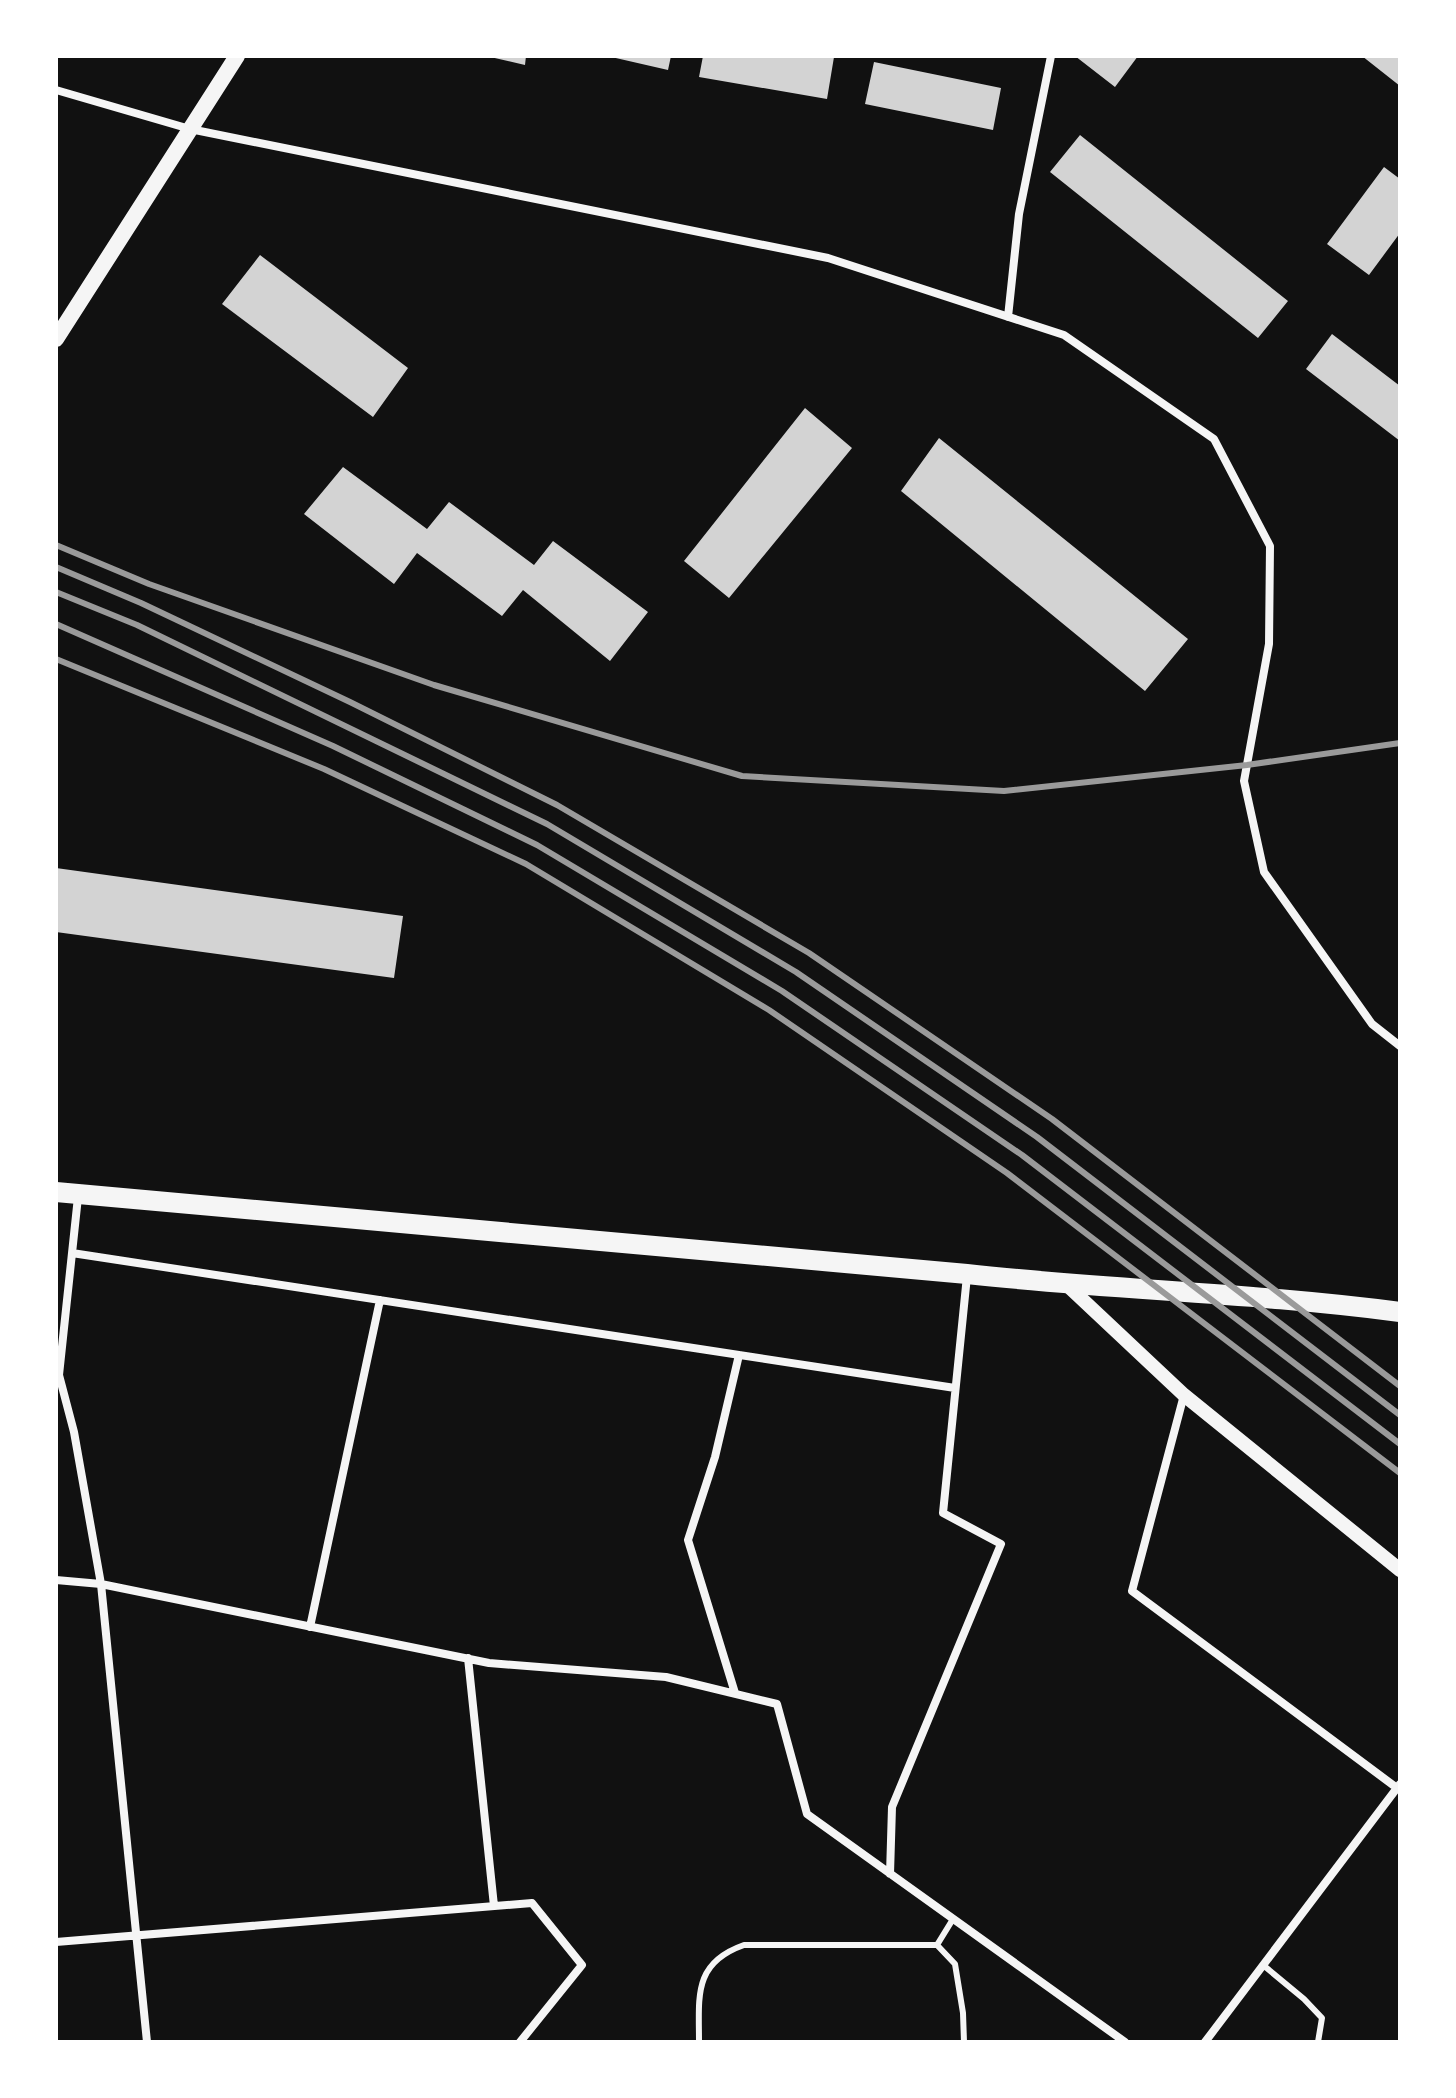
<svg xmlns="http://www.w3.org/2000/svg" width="1456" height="2098" font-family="'Golos Text',sans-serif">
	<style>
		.building { fill: #d3d3d3 }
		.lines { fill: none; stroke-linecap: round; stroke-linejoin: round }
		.service { stroke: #f5f5f5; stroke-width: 6 }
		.minor { stroke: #f5f5f5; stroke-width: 8 }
		.tertiary { stroke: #f5f5f5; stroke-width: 14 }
		.secondary { stroke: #f5f5f5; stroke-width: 16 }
		.primary { stroke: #f5f5f5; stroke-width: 20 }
		.rail { stroke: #9a9a9a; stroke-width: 6 }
	</style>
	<rect width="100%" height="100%" fill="#111"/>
	<path class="building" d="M486,56H526L525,65Z
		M607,56H671L668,70Z
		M703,56L834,57L827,99L699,77Z
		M1075,56H1138L1115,87Z
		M1362,56H1400V86Z
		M874,62L1001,88L993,130L865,104Z
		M1080,135L1288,301L1258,338L1050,172Z
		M1384,167L1400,179V233L1369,275L1327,244Z
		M260,255L408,368L373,417L222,304Z
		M1332,334L1400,386V441L1306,369Z
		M805,408L852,448L729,598L684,561Z
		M939,438L1188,639L1145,691L901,491Z
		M343,467L427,529L449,502L534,565L553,541L648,612L610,661L523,590L502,616L417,553L394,584L304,514Z
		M56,868L403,916L394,978L56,932Z"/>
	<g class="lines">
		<path class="service" d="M937,1945L955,1964L963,2013L964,2042
			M1263,1965L1304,1999L1322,2018L1318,2042
			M699,2042C699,1996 693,1963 744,1945H937L953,1919"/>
		<path class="minor" d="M56,90L190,129L828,258L1064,335L1214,439L1270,546L1269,644L1244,781L1264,872L1372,1024L1400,1046
			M1008,317L1019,214L1051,56
			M78,1197L59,1375L74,1432L101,1584L147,2042
			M72,1253L955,1388
			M1184,1395L1132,1591L1397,1788
			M56,1580L101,1584L489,1663L666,1677L777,1704L807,1814L1125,2042
			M310,1627L380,1300
			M468,1658L494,1906
			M735,1693L688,1540L715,1457L739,1355
			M890,1874L892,1807L1001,1544L943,1513L967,1276
			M56,1942L532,1903L582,1965L520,2042
			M1205,2042L1400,1784"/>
		<path class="tertiary" d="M1068,1286L1184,1395L1400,1570"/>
		<path class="secondary" d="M56,339L237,56"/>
		<path class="primary" d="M56,1192L967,1274C1111,1290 1256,1293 1400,1312"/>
		<path class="rail" d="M56,545L149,584L434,685L742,776L1004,791L1247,765L1400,743
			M56,567L141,603L350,702L557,805L809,953L1052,1119L1400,1386
			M56,592L137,625L547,824L796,972L1037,1137L1400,1415
			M56,624L333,746L537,845L782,991L1022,1155L1400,1444
			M56,659L324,769L526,864L769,1010L1007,1173L1400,1473"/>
	</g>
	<rect width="1456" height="2098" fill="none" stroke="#ffffff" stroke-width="116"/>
</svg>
